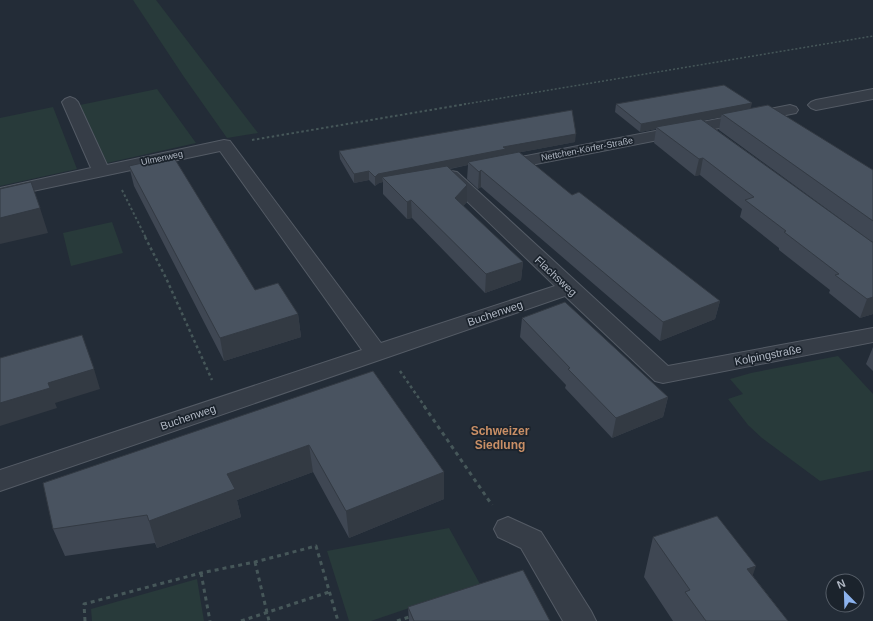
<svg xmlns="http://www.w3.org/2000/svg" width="873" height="621" font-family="Helvetica,sans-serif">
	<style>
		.green { fill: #283a3a }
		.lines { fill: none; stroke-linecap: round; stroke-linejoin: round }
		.minor-casing { stroke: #545b65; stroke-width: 2 }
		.path-far3 { stroke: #465759; stroke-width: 1.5; stroke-dasharray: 2 2; stroke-linecap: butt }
		.path-far2 { stroke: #465759; stroke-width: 2; stroke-dasharray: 2.5 2.5; stroke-linecap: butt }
		.path-far1 { stroke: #465759; stroke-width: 2.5; stroke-dasharray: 3 3; stroke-linecap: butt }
		.path { stroke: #465759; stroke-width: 3; stroke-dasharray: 4 4; stroke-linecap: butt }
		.minor { fill: #363d47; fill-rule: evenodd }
		.wall { fill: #3f4753; fill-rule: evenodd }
		.shaded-wall { fill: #333a43 }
		.building { fill: #495360; stroke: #333a43 }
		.labels { text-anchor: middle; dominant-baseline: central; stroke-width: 3.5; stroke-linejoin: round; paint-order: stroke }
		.far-street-label { font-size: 9px; fill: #b1b8c4; stroke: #1b232c }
		.street-label { font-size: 11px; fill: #b1b8c4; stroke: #1b232c }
		.neighbourhood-label { font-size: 12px; font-weight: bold; fill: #c98f66; stroke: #1b232c }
	</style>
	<rect width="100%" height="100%" fill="#232c37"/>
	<path class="green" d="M133,0H156L258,133L227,138L184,77Z
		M157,89L196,143L107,163L80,105Z
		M53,107L77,169L0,186V118Z
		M112,222L123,253L71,266L63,233Z
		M838,356L873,394V470L820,481L762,438L748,425L728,399L743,394L730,379L751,373Z
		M449,528L480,584L371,621H349L327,551Z
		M197,579L204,621H92L91,609Z"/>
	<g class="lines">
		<g class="minor-casing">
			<path id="minor" d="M873,89V99L816,110L811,108L808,105L811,102L816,100Z
				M70,97L75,99L78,102L107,165L224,140L230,141L381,343L555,286L445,180L442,176L445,172L451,171L457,172L668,366L873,328V342L663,383L655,381L565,296L0,491V470L362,350L220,151L0,198V188L91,168L62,102L65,99Z
				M790,105L796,107L798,110L796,113L500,171L494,170L491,166L494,162L500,161Z
				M508,517L541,532L591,611L596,621H563L521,548L498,537L494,529L498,521Z"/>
		</g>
		<path class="path-far3" d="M460,105L873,36"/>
		<path class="path-far2" d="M252,140L466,104
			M122,190L146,238"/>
		<path class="path-far1" d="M145,237L166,278L212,380
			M400,371L425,407"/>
		<path class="path" d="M424,406L492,505
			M255,562L269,621
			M201,573L210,621
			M85,621L84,604L201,573L255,562L316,546L338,621
			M241,621L329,592
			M397,621L412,616"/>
		<use href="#minor" class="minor"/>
	</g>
	<path class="wall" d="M616,104L750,108L873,170V314L860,318L829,293L830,290L779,250V248L740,217L742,209L700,175L695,176L654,143L656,129L640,132L615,112ZM721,117L719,130L872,242L703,120Z
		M575,142L506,155L572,195L720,301L715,319L660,341L481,187L478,189L467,179L468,165L450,169L467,185V202L463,206L523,262L521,280L485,293L412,218L407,219L383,194V182L379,183L375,186L369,180L354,183L340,159L339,151Z
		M129,166L255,290L298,314L301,337L224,361L134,186Z
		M522,318L668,397L663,417L612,438L565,388L566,385L520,337Z
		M873,347V371L866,364Z
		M373,371L444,472V499L349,538L313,472L237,500L241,517L157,548L155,543L65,556L53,529Z
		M653,537L753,576L788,621H673L644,577Z
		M408,607L550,621H409Z"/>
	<path class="shaded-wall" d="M752,103L750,111L722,114L721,117L659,129L656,127V129L640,132L641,124Z
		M576,134L575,142L468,162V165L386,181L382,177L383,182L379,183L375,186V177L378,174L503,147Z
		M703,158L700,175L695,176L699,159Z
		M481,170V187L478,189L479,172Z
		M369,171V180L354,183V174Z
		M467,185V202L454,215L455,198Z
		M411,200L412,218L407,219V202Z
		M40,208L48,233L0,244V218Z
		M523,262L521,280L485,293L486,274Z
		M873,297V314L860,318L867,299Z
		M720,301L715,319L660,341L663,322Z
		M298,314L301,337L224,361L220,338Z
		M94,369L100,389L55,403L57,408L0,426V403L48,383Z
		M668,397L663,417L612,438L616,418Z
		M309,445L313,472L237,500L241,517L157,548L149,521L227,474Z
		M444,472V499L349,538L346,511Z
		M756,566L742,606L747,569Z"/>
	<path class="building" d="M724,85L752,103L641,124L616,104Z
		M768,105L873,170V221L722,114Z
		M572,110L576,134L503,147L506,149L378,174L375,177L369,171L354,174L339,151Z
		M701,119L872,242H873V297L867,299L835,275L839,274L784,232L786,231L745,200L754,197L703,158L699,159L656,127Z
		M519,152L572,195L579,192L720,301L663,322L481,170L479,172L468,162Z
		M173,156L255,290L278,283L298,314L220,338L129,166Z
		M447,166L467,185L455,198L523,262L486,274L411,200L407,202L382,177Z
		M31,182L40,208L0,218V189Z
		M565,302L668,397L616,418L568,369L570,368L522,318Z
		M82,335L94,369L48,383L50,388L0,403V358Z
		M373,371L444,472L346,511L309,445L227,474L235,489L149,521L147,515L53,529L43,483Z
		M717,516L756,566L747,569L788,621H706L685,592L690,590L653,537Z
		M523,570L550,621H414L408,607Z"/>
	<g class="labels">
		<g class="far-street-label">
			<text transform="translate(587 149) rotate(-11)">Nettchen-Körfer-Straße</text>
			<text transform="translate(162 158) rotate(-12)">Ulmenweg</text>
		</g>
		<g class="street-label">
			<text transform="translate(556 276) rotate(43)">Flachsweg</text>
			<text transform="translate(495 313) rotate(-19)">Buchenweg</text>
			<text transform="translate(768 355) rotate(-11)">Kolpingstraße</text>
			<text transform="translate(188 417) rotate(-19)">Buchenweg</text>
		</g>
		<g class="neighbourhood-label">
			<text x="500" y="431">Schweizer<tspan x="500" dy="14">Siedlung</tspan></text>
		</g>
	</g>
	<g transform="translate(845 593) rotate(337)"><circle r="19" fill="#1b232c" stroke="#575f69"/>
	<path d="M0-3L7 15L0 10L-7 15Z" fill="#8cb3ee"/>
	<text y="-6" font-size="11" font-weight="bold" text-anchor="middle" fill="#b1b8c4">N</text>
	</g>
</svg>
